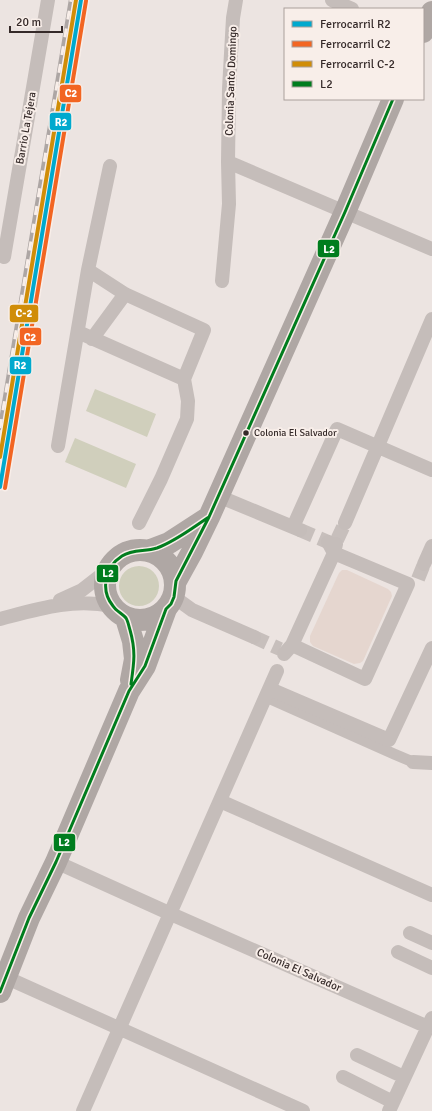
<svg xmlns="http://www.w3.org/2000/svg" width="432" height="1111" font-family="Signika,sans-serif">
	<style>
		.green { fill: #d0cfbc }
		.plaza { fill: #e5d6cf }
		.lines { fill: none; stroke-linecap: round; stroke-linejoin: round }
		.minor-tunnel { stroke: #c7bfbc; stroke-width: 14; stroke-dasharray: 14 7; stroke-linecap: butt }
		.pedestrian { stroke: #c5bdba; stroke-width: 11 }
		.minor { stroke: #c5bdba; stroke-width: 14 }
		.trunk { stroke: #afa7a4; stroke-width: 22 }
		.rail-casing { stroke: #ada6a4; stroke-width: 4.5 }
		.rail { stroke: #f8eee9; stroke-width: 3; stroke-dasharray: 9; stroke-linecap: butt }
		.bus-1-casing { stroke: #f8eee9; stroke-width: 6 }
		.bus-1 { stroke: #007d1e; stroke-width: 3 }
		.rail-1-casing { stroke: #f8eee9; stroke-width: 7 }
		.rail-2-casing { stroke: #f8eee9; stroke-width: 7 }
		.rail-3-casing { stroke: #f8eee9; stroke-width: 7 }
		.rail-1 { stroke: #00a9ce; stroke-width: 4 }
		.rail-2 { stroke: #f26522; stroke-width: 4 }
		.rail-3 { stroke: #d08d08; stroke-width: 4 }
		.bus-dot { fill: #352a29; stroke: #f8eee9; stroke-width: 1.5 }
		.labels { text-anchor: middle; dominant-baseline: central; stroke-width: 4; stroke-linejoin: round; paint-order: stroke }
		.bus-label { font-size: 10px; fill: #352a29; stroke: #f8eee9; text-anchor: start }
		.street-label { font-size: 11px; fill: #352a29; stroke: #f8eee9 }
		.line-badge { stroke: #f8eee9; stroke-width: 1.5 }
		.badge-label { font-size: 11px; text-anchor: middle; font-weight: bold; fill: #fff }
	</style>
	<rect width="100%" height="100%" fill="#ece4e1"/>
	<path class="green" d="M95,389L156,414L147,437L86,411Z
		M75,438L136,464L126,488L65,462Z
		M119 586a20 20 0 1 1 40 0a20 20 0 1 1-40 0Z"/>
	<path class="plaza" d="M342,570H347L388,589L391,592L392,596L363,661L360,663L354,664L313,646L310,642V636L339,573Z"/>
	<g class="lines">
		<path class="minor-tunnel" d="M300,530L328,542
			M337,540L345,523
			M418,579L424,564
			M254,637L280,649"/>
		<path class="pedestrian" d="M266,697L394,754L413,762"/>
		<path class="minor" d="M332,0L352,9
			M228,162L432,249
			M4,257L48,0
			M88,270L125,294L204,330L184,379L188,401L187,419L161,479L139,523
			M222,281L229,204L228,162L229,89L233,18L236,0
			M78,332L184,379
			M92,339L125,294
			M58,446L88,270L110,166
			M218,496L300,530
			M345,523L432,319
			M293,527L337,429L432,470
			M424,564L432,546
			M174,597L192,610L254,637
			M60,600L82,590L109,569
			M0,619C38,609 72,598 112,606
			M292,645L365,679L408,584L334,553L328,542
			M284,654L292,645L334,553L336,544
			M270,689L389,740L432,648
			M413,762L432,763
			M220,801L432,895
			M56,862L171,914L428,1027
			M410,933L432,943
			M398,952L432,968
			M5,977L303,1111
			M357,1055L404,1077
			M343,1077L393,1102
			M83,1111L277,671
			M389,1111L432,1018"/>
		<path class="trunk" d="M423,32L432,12
			M105 585a35 35 0 1 1 70 0a35 35 0 1 1-70 0Z
			M148,551L169,543L209,517
			M176,581L192,552L209,517L345,212L393,99
			M126,618L133,641L135,659L131,680
			M0,992L29,918L56,862L129,691L145,666L166,609"/>
		<g class="rail-casing">
			<path id="rail" d="M0,428L71,0"/>
		</g>
		<use href="#rail" class="rail"/>
		<g class="bus-1-casing">
			<path id="bus-1" d="M131,684C134,663 136,651 130,630C129,627 128,621 126,618C123,614 116,611 113,606C100,590 105,567 122,556C133,549 145,552 157,548C176,541 192,528 209,517
				M0,992L29,918L56,862L129,691L145,666L166,609L171,604L174,597L176,581L209,517L345,212L393,99"/>
		</g>
		<use href="#bus-1" class="bus-1"/>
		<g class="rail-1-casing">
			<path id="rail-1" d="M0,487L81,0"/>
		</g>
		<g class="rail-2-casing">
			<path id="rail-2" d="M5,488L86,1"/>
		</g>
		<g class="rail-3-casing">
			<path id="rail-3" d="M0,457L76,0"/>
		</g>
		<use href="#rail-1" class="rail-1"/>
		<use href="#rail-2" class="rail-2"/>
		<use href="#rail-3" class="rail-3"/>
	</g>
	<circle class="bus-dot" cx="246" cy="433" r="3.5"/>
	<g class="labels">
		<g class="bus-label">
			<text x="254" y="433">Colonia El Salvador</text>
		</g>
		<g class="street-label">
			<text transform="translate(231 81) rotate(-88)">Colonia Santo Domingo</text>
			<text transform="translate(26 128) rotate(-80)">Barrio La Tejera</text>
			<text transform="translate(299 970) rotate(24)">Colonia El Salvador</text>
		</g>
	</g>
	<g class="line-badge">
		<rect x="59" y="84" width="23" height="19" rx="4" fill="#f26522"/>
		<rect x="49" y="112" width="23" height="19" rx="4" fill="#00a9ce"/>
		<rect x="317" y="239" width="23" height="19" rx="4" fill="#007d1e"/>
		<rect x="9" y="304" width="30" height="19" rx="4" fill="#d08d08"/>
		<rect x="19" y="327" width="23" height="19" rx="4" fill="#f26522"/>
		<rect x="9" y="356" width="23" height="19" rx="4" fill="#00a9ce"/>
		<rect x="96" y="564" width="23" height="19" rx="4" fill="#007d1e"/>
		<rect x="53" y="833" width="23" height="19" rx="4" fill="#007d1e"/>
	</g>
	<g class="badge-label">
		<text x="71" y="97">C2</text>
		<text x="61" y="126">R2</text>
		<text x="329" y="253">L2</text>
		<text x="24" y="317">C-2</text>
		<text x="30" y="341">C2</text>
		<text x="20" y="369">R2</text>
		<text x="108" y="577">L2</text>
		<text x="64" y="846">L2</text>
	</g>
	<rect x="284" y="8" width="140" height="92" fill="#f8eee9" stroke="#aaa09c"/>
	<rect x="292" y="21" width="20" height="6" fill="#00a9ce" stroke="#aaa09c"/>
	<text x="320" y="28" font-size="12" fill="#352a29">Ferrocarril R2</text>
	<rect x="292" y="41" width="20" height="6" fill="#f26522" stroke="#aaa09c"/>
	<text x="320" y="48" font-size="12" fill="#352a29">Ferrocarril C2</text>
	<rect x="292" y="61" width="20" height="6" fill="#d08d08" stroke="#aaa09c"/>
	<text x="320" y="68" font-size="12" fill="#352a29">Ferrocarril C-2</text>
	<rect x="292" y="81" width="20" height="6" fill="#007d1e" stroke="#aaa09c"/>
	<text x="320" y="88" font-size="12" fill="#352a29">L2</text>
	<path d="M10 26v6h52v-6" fill="none" stroke="#352a29" stroke-width="2"/>
	<text x="16" y="26" font-size="12" fill="#352a29" stroke="#f8eee9" stroke-width="3" paint-order="stroke">20 m</text>
</svg>
